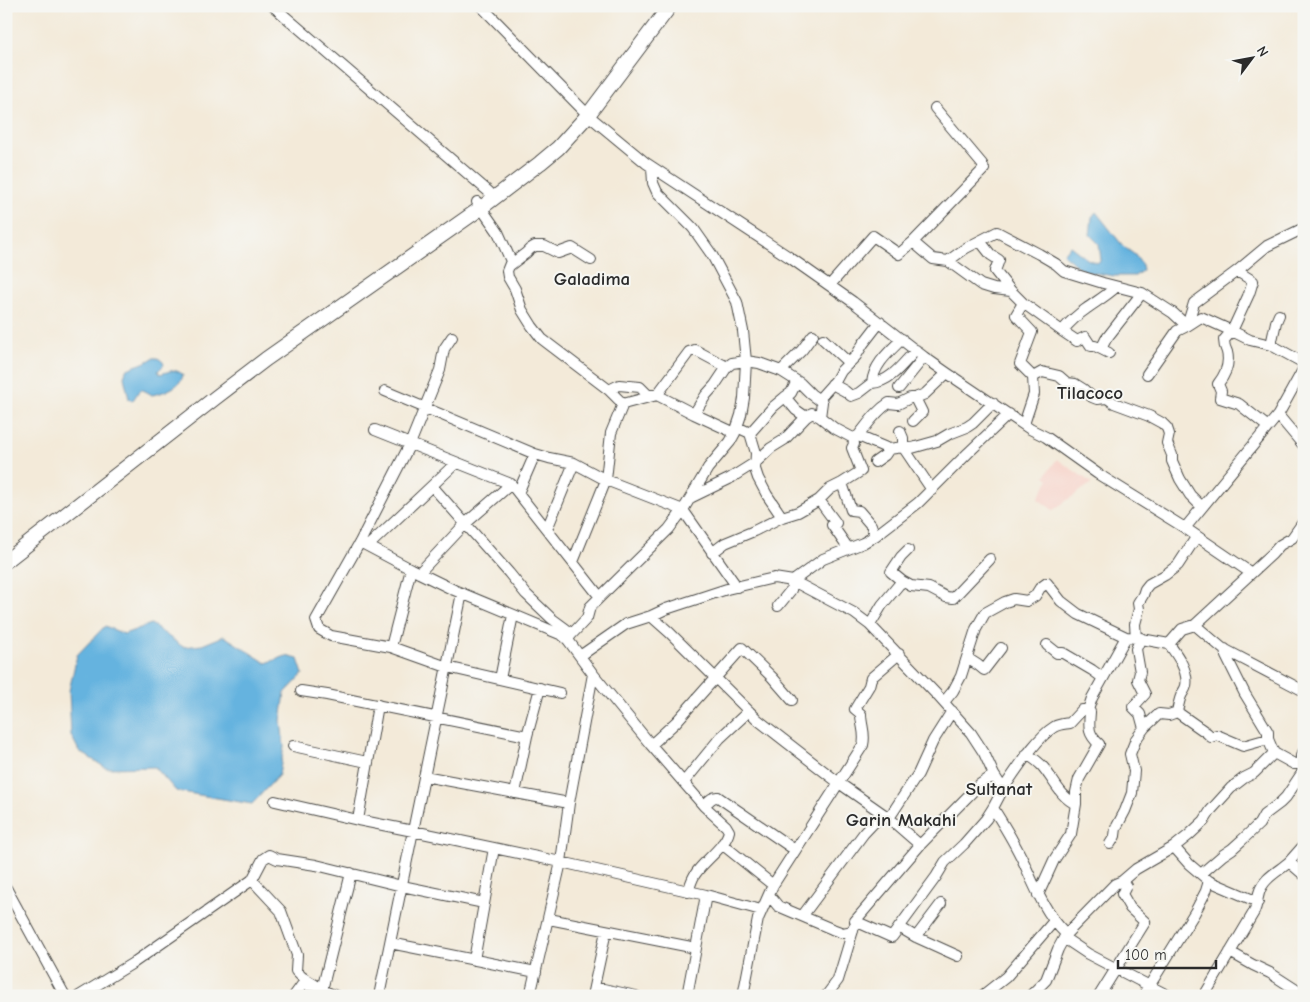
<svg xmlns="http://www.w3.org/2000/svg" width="1310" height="1002" font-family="'Comic Neue',sans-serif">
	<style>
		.built { fill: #f7d1c7 }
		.water { fill: #65b3df; stroke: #486f85 }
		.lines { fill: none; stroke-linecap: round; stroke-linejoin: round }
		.minor-casing { stroke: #494845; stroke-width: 12 }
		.highway-casing { stroke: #494845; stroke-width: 16 }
		.minor { stroke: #fff; stroke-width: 10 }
		.highway { stroke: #fff; stroke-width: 14 }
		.labels { text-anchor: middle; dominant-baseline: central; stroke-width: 4; stroke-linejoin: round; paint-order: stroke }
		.district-label { font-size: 19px; font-weight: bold; fill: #2b2b2b; stroke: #f6f6f2 }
	</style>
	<rect width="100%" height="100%" fill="#f6f6f2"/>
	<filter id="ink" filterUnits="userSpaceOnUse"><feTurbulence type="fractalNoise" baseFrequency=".02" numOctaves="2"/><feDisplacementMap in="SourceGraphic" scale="10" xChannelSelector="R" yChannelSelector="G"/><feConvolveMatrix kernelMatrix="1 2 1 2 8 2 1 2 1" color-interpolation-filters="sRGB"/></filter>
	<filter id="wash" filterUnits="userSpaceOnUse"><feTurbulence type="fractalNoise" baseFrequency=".0096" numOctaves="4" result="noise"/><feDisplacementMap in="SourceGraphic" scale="20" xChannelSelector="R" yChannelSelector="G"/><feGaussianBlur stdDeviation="1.12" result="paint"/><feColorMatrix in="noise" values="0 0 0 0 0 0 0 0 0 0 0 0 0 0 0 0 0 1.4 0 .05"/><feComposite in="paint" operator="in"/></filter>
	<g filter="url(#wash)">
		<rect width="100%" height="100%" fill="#f3ead9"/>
		<path class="built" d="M1057,459L1092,483L1053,510L1038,499L1049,479L1045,476Z"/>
		<path class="water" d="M1096,212L1123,246L1135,255L1142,265L1143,270L1135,276H1114L1088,272L1079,268L1063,254L1070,246L1087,259L1097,263L1101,260L1099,244L1090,235L1092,217Z
			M153,358H158L163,362L164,365L158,371L160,374C169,372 175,367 183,375C181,387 163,393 152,395C136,385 141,391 132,401L129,399L124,377L126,370C135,365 144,364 153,358Z
			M151,624L183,647L202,645L224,636L266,663L286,656L298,659L303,674L285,693L281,721L284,747L279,775L252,804L176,791L155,767L106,768L79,751L71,735L69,691L77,655L105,626L124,634Z"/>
	</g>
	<g filter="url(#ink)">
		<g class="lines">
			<g class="minor-casing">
				<path id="minor" d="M273,6L489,192
					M481,6L588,115L646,163L789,257L853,302L924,357L947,373L1030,429L1046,437L1098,474L1185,528L1251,573
					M477,202L498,232L511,261L507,271L508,277L515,289L522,310L532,326L542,339L609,390L623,404
					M1304,228L1267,246L1237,271L1253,281L1249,294L1232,331L1250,340L1271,345L1304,363
					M980,241L991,255L999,260L995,271L1011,291
					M913,242L933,259L948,261L981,285L994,289L1011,291L1023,303L1062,331L1077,341L1085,337L1091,346H1095L1109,353
					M948,261L966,248L997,232L1039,254L1056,264L1064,271L1103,283L1142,293L1173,313L1187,326L1201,317L1232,331L1224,340C1224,345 1225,348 1227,352C1230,364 1225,375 1218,384L1221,391L1220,398L1239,404L1268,427
					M509,266L526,253L530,249L535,246H544L558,253L572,248L591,260
					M830,285L873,236L899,254L913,242L984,169L982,164L935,108
					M1023,303L1016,315L1032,332L1020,364L1033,377L1034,394L1024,424
					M1062,331C1069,323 1077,315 1086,309C1097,301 1106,296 1116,287
					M452,337L444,349L440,370L410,444L360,542L316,620L319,629L331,636L391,647L447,667L560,693
					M823,339L849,363
					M1271,345L1276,322L1279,315
					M1101,349L1106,339L1142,293
					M781,371L802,350L813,335
					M1147,374L1177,331L1187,326L1194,303L1237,271
					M1033,377L1042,372L1059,376L1067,383L1075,384L1083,389L1092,397L1097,399L1107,398L1114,403L1149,416L1162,423L1167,428L1169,434L1167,443L1172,455V461L1180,479L1190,495L1202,507
					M872,383C874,364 889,352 902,339
					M832,384L845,391L851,396L859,393L872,383C891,382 904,362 916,350
					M899,388L924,357
					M609,390L619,385L640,387L648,395H657L694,414L735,433
					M385,391L535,454L549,458L574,463L606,480L683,510L737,587
					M785,397L791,393L797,381
					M819,399L836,380L841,371L856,356L863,344L880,322
					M694,414L706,395L715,385L727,367L732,363L746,361L759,363L781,371L800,383L811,394L822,402L820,417L834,428L853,438L858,436L889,449L903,447L912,448L937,441L949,434L967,427L973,423L993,403
					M1278,415L1304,446
					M913,421L922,412L915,398
					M737,427L750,433L756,453L755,469L758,478L767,495L782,517
					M375,430L511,484
					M900,431L903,438V447L932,490
					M750,433L773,407L785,397L796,410L806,417
					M858,436C868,424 876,411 889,403L898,404L910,398H915L925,394L947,373
					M875,462L885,455L889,449
					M842,483L851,510L859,511L871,525L875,536
					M432,486L509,573L526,594L551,618L566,629L571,635
					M518,493L535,454
					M692,497L729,479L756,462L771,448L784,440L806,417L812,413L820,417
					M819,500L836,523L832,525L848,548
					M1304,521L1292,538L1280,545L1272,554L1195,625L1222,648L1304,691
					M1185,528L1278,415L1304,368
					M547,529L574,463
					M360,542L411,569L454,590L562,635L568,640L593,674L569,803L561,862L530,996
					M368,546L456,463
					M908,550L901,557L891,572L902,581L911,586L929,588L946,597L953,598L990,559
					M712,553L725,543L754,531L782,517L798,512L819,500L830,489L842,483L861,471L852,448L854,444L853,438
					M573,562L606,480L611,433L623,404L657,395L689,352L695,350L727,367
					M419,573L465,524L511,484L600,597L590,607L587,618L571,635L568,640
					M600,597L669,529L683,510L708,468L730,442L735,433L741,415L744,398L746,361L743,331L737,302L712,255L693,228L657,192L653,183L652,167
					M778,606L791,590L793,581L854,613L870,625L937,695L971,733L984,753L994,775L1003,789L993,808L986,819L964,844L945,862L936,877L892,937H891L855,921L920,845L979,785L994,775
					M651,616L669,632L758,720L839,783L889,818L920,845
					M870,625L882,605L902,581
					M1126,637L1136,638L1135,624L1139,609L1138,603L1143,595L1145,589L1149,584L1165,575L1178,565L1197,536
					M1136,638L1169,644
					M1141,638L1136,649L1140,672L1138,680L1145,694L1133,707L1140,714L1143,725L1145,727
					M1047,645L1057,653H1063L1092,670L1103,678
					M391,647L411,569
					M1225,649L1226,656L1245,694L1268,732V739L1274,753
					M580,656L626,624L651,616L666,609L727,589L774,578L793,581L823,559L863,543L875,536L918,503L968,453L1009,414
					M967,658L978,665L984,670L1001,648
					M593,674L651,745L704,806L726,826L729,831C726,846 705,860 696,873C692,878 690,886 688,892
					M500,679L513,615
					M301,691L327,695L527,736
					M944,702L953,691L961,676L976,629L985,613L1005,602L1014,599L1027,601L1035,596L1040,588L1047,583L1061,601L1078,614L1126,637L1092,698L1088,710L1090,712C1089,727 1087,733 1099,744L1079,779L1076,792V804L1071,834L1054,860L1038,895
					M1177,712L1207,733L1211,737L1217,735L1243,746L1268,739
					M651,745L676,722L742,648L772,677L792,700
					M293,746L367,762
					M1027,754C1033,758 1039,762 1043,767C1054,780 1060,797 1076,804
					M1301,764V756L1304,751
					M424,776L569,803
					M684,782L720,738L749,711
					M1003,789C1016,771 1036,738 1054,727C1059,724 1064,724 1070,723L1082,710H1088
					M515,793L527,736L540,688
					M275,801L358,820L413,831L561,862L706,895L761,910
					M704,806C708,802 712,796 718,797L795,850
					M993,808C1005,827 1016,845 1025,865C1036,890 1046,914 1066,934L1064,938L1088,954L1169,996
					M889,818L918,774L933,741L952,711
					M358,820L378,705
					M722,844L773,885
					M1110,844L1115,836L1116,828L1125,811L1132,793L1134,771L1130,754L1136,739L1145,727L1159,714L1169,715L1177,712C1178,707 1179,701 1181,696C1182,693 1185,690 1186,686C1189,671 1177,655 1169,644L1182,629L1195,625
					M1304,845L1289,862L1304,875
					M1201,874L1223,855L1232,849L1242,840L1259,824L1264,815L1280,803L1286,797L1304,770
					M252,880L263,859L269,855L277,859L316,865L402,886L484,903
					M1209,881L1258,902
					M6,888L65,996
					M769,895L778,906L832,929L843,933L853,931
					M803,915L864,833L882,814
					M549,919L696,948
					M899,927L916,937L958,956
					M1066,934L1115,884L1122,881L1136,869L1174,847L1189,835L1204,821L1211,810L1231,788L1244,778L1254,773L1274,753L1294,764H1301L1304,768
					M916,937L941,904
					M390,943L536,972
					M1230,952L1253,965L1270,973L1304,995
					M474,960L494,848
					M594,987L636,996
					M322,990L351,873
					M79,996L133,963L252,880L281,911L297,955L296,971L302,977L317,986
					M294,996L302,985L317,986L322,990L336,996
					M379,996L462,593
					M592,996L606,931
					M687,996L706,895
					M743,996L758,919L773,885L863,745C866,733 861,726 861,714L855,709L869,686L871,678L899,654
					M826,996L838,980L854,927
					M982,996L1006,977L1054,921
					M1030,996L1046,980L1058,949L1064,938
					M1099,996L1145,922L1130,908L1122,894L1126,886L1122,881
					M1143,996L1195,912L1206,891L1209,881L1189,864L1174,847
					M1204,996L1254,912C1257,905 1257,900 1259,893C1263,878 1279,871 1289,862"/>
			</g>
			<g class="highway-casing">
				<path id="highway" d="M6,561L215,398L266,359L481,208L540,163L558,148L588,115L670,6"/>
			</g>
			<use href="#minor" class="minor"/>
			<use href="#highway" class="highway"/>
		</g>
	</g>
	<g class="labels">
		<g class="district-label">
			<text x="592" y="279">Galadima</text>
			<text x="1090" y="393">Tilacoco</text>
			<text x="999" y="789">Sultanat</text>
			<text x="901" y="820">Garin Makahi</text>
		</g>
	</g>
	<rect width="1310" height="1002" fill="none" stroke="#f6f6f2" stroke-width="25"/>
	<g transform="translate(1252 58) rotate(58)" stroke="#f6f6f2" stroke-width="4" paint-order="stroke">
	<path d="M0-4L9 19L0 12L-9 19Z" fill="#2b2b2b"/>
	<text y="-8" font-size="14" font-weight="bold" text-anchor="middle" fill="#2b2b2b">N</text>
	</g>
	<path d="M1118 960v8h98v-8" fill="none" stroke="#2b2b2b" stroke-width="2.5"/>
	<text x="1125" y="960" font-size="15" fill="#2b2b2b" stroke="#f6f6f2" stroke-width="4" paint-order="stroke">100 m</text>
</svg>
